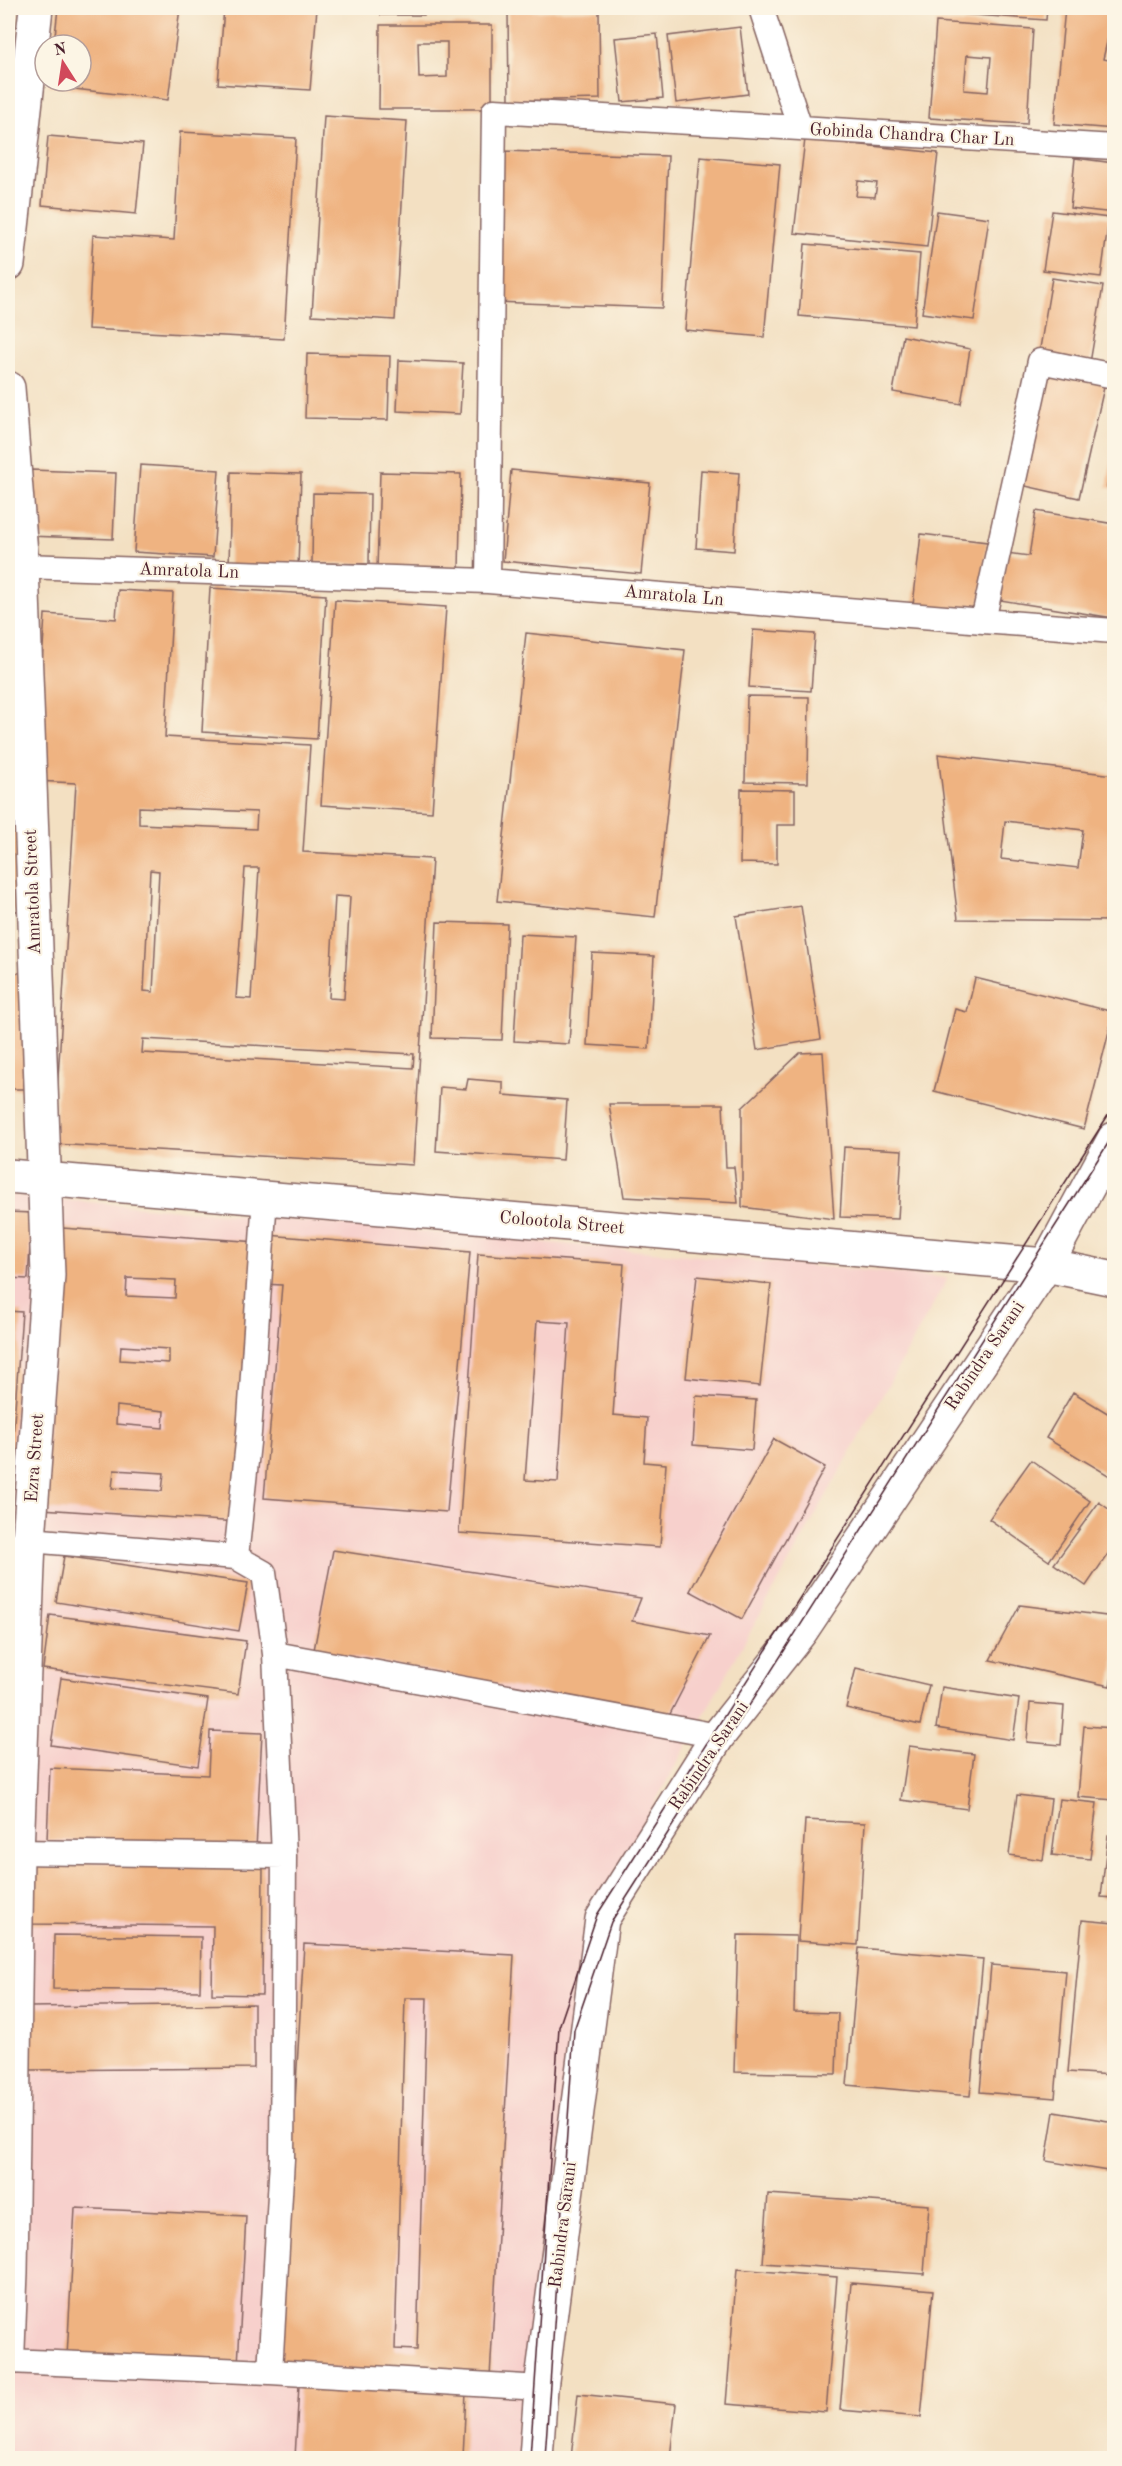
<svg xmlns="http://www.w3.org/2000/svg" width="1122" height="2466" font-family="'Old Standard TT',serif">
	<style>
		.built { fill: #f7d0cc }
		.building { fill: #efb381; fill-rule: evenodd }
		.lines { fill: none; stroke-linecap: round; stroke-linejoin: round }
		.lane-casing { stroke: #856360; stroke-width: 27 }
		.secondary-casing { stroke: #856360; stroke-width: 36 }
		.lane { stroke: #fff; stroke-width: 24 }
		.secondary { stroke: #fff; stroke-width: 33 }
		.tram { stroke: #4a1f2b; stroke-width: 1.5 }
		.labels { text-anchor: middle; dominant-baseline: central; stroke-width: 4.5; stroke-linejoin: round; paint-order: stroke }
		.street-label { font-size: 18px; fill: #4a1f2b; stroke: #fcf5e5 }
	</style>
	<rect width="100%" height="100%" fill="#fcf5e5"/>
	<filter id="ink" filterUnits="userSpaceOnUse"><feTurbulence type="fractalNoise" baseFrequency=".0167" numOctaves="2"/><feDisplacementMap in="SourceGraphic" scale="12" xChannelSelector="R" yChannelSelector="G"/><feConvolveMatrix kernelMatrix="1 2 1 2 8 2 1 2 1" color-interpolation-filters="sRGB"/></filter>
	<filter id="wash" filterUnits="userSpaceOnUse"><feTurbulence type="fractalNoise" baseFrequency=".008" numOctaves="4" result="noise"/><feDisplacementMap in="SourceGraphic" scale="24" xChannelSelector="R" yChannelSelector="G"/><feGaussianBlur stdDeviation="1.35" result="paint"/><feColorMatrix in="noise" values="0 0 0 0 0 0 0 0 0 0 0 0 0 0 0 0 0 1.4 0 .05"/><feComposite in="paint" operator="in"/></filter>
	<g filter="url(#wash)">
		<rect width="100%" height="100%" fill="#f3e0c2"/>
		<path class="built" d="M8,1195L948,1278L611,1881L544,2458H8Z"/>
		<g id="blocks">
			<path class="building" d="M58,8H180L168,100L49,86V81H81V45H54Z
				M224,8H317L310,90L218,84Z
				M381,8H424V15H381Z
				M947,8H1047L1046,20L946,13Z
				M1065,8H1114V29H1110L1103,59L1114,61V129L1054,124Z
				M599,10L600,99L509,101L508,12Z
				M936,22L1033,29L1027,124L929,118ZM967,55L991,57L988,92L964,90Z
				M380,25H492V109H379ZM418,42H447V77L419,78Z
				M740,27L748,94L676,103L668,36Z
				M657,34L663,98L622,102L615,38Z
				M324,116L407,121L395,320L312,315Z
				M180,132L296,138L284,339L88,329L93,235L174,240Z
				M48,136L143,144L136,214L42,205Z
				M805,139L938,153L927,247L794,233ZM858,181L877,183L875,197L856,196Z
				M501,151L668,156L662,308L494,302Z
				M700,157L780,164L764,337L685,330Z
				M1075,158L1114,163V213L1070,208Z
				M937,211L989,218L974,320L922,313Z
				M1052,211L1109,218L1101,277L1043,270Z
				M805,244L920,254L914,326L799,316Z
				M1052,278L1103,286L1090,363L1039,354Z
				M903,336L970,349L961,404L893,392Z
				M307,354L390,356L388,420L305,418Z
				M399,360L463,363L460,414L397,411Z
				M1047,370L1105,383L1079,498L1021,485Z
				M1113,454H1114V489L1107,487Z
				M140,465L219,470L213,557L134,552Z
				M30,470L116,473L113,539L27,536Z
				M511,470L650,483L641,574L503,561Z
				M701,470L739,473L734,551L696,548Z
				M231,472L301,474L298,568L229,567Z
				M380,472L461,474L459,570L377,569Z
				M313,493L370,494L369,564L312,563Z
				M1036,511L1114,524V618L1000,600L1007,553L1029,556Z
				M921,534L987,542L979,613L913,605Z
				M210,588L326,595L317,739L202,732Z
				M118,590L173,593L165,737L310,745L303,852L432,859L413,1165L54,1144L76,783L35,781L45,614L116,619ZM139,807L257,812L256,829L139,824ZM245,868H259L251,999L236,998ZM150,870L159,871L153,992L144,991ZM335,896L350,897L344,999L329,998ZM143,1039L414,1054L413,1068L142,1053Z
				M335,600L446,607L432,812L321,805Z
				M753,630L815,634L811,691L749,687Z
				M526,633L685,650L655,917L497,901Z
				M747,696L809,697L808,783L745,782Z
				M8,702H9L14,792L8,793Z
				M938,754L1114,775V921L958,919ZM1005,821L1083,830L1078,868L1001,859Z
				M741,789L795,790V825H777V864L740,863Z
				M18,803L22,911H8V804Z
				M801,906L821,1039L757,1050L736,916Z
				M437,922L507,924L502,1040L432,1038Z
				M520,934L576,937L569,1044L514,1041Z
				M592,953L654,956L649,1049L587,1045Z
				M8,973H31L30,1089H8Z
				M975,978L1114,1012L1084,1129L934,1091L955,1009L967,1012Z
				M823,1052L834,1219L742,1207V1108L800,1053Z
				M468,1079L503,1082V1095L567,1100L563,1160L436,1151L440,1087L466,1089Z
				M609,1104H723L726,1167H734L738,1203L624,1197Z
				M844,1147L902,1150L898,1219L840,1217Z
				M8,1212L32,1213L28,1279L8,1278Z
				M62,1228L258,1242L238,1522L42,1509ZM127,1278L176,1280L175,1298L126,1296ZM121,1346L169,1349V1363L120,1360ZM117,1406L164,1411L163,1428L116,1424ZM114,1470L164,1473L162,1491L112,1488Z
				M268,1235L470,1252L447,1512L264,1498L282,1285L263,1284Z
				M478,1254L624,1264L613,1415L647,1418L644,1462L666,1464L660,1547L459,1533ZM537,1321L569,1323L558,1482L525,1480Z
				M697,1276L771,1284L760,1386L686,1378Z
				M8,1311L22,1312L9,1491H8Z
				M1073,1392L1114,1417L1113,1478L1046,1438Z
				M696,1396L756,1400L752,1450L693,1445Z
				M774,1439L825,1467L742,1619L690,1591Z
				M1031,1460L1090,1501L1049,1561L989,1519Z
				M1099,1502L1114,1513V1545L1086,1586L1054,1564Z
				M333,1550L641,1598L632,1621L710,1636L669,1716L314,1650Z
				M64,1556L248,1583L239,1631L56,1602Z
				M1020,1605L1114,1617V1667L1110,1686L990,1660Z
				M50,1615L246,1641L238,1694L43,1669Z
				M856,1668L929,1685L920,1725L846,1708Z
				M61,1678L208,1699L198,1766L51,1745Z
				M942,1687L1019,1699L1013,1740L936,1728Z
				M1030,1703L1064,1706L1061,1745L1027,1742Z
				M1084,1726L1114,1728V1800L1078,1797Z
				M210,1731L262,1733L256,1849L47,1840L50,1768L208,1775Z
				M909,1746L974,1754L967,1809L901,1800Z
				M1017,1795L1051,1799L1043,1860L1009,1855Z
				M1059,1799L1097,1803L1090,1859L1052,1855Z
				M805,1820L865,1823L858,1945L798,1941Z
				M1108,1835L1114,1836V1898L1101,1897Z
				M32,1862L263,1864L262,1995L212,1994L213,1926L31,1924Z
				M1082,1920L1114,1923V2033L1111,2075L1068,2072Z
				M54,1935L201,1937L200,1991L53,1989Z
				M738,1935L796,1936L794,2012L838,2013L836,2074L734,2072Z
				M304,1944L514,1955L490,2377L280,2366ZM405,1998H427L417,2350L395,2349Z
				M859,1948L983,1959L970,2096L847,2085Z
				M991,1965L1066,1971L1055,2098L980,2092Z
				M254,2004V2068L30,2070L29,2007Z
				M1054,2112L1114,2122V2172L1046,2161Z
				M768,2194L929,2205L924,2274L763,2263Z
				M75,2208L246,2216L238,2365L67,2357Z
				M737,2269L837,2277L826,2412L726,2404Z
				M851,2283L933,2290L921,2417L840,2410Z
				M299,2385L466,2392L463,2458H295Z
				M578,2394L676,2404L670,2458H571Z"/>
		</g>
	</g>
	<g filter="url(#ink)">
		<use href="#blocks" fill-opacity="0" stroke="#856360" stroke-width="1.5"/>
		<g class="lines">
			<g class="lane-casing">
				<path id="lane" d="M761,8L800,128L1114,147
					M22,566L488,581L983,621L1040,361L1114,376
					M488,581L494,111L800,128
					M983,621L1114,631
					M265,1197L249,1433L236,1557L264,1573L275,1654L284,1856L282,2159L270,2372
					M29,1540L236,1557
					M275,1654L718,1736
					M17,1852L284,1856
					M8,2361L270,2372L541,2388"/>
			</g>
			<g class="secondary-casing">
				<path id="secondary" d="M8,264L36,8
					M8,388L22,566L48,1275L29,1540L17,1852L11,2272L8,2348
					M8,1176L1046,1265L1114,1279
					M536,2458L541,2388L602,1919L718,1736L801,1631L1046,1265L1114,1139"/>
			</g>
			<use href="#lane" class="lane"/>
			<use href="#secondary" class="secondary"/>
			<path class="tram" d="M530,2458L559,2027L597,1915L1114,1106
				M545,2458L574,2030L611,1922L1114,1134"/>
		</g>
	</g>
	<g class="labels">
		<g class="street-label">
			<text transform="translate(912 135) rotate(3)">Gobinda Chandra Char Ln</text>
			<text transform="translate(189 571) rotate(2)">Amratola Ln</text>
			<text transform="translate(674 596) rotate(5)">Amratola Ln</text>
			<text transform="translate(33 892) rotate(-92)">Amratola Street</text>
			<text transform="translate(562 1223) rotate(5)">Colootola Street</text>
			<text transform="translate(985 1356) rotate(-56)">Rabindra Sarani</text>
			<text transform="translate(35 1458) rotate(-86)">Ezra Street</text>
			<text transform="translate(709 1756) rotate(-56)">Rabindra Sarani</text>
			<text transform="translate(563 2225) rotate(-83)">Rabindra Sarani</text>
		</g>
	</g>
	<rect width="1122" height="2466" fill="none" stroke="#fcf5e5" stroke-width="30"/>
	<g transform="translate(63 63) rotate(348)"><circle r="28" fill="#fcf5e5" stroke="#b59f9b" stroke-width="1.5"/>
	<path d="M0-4.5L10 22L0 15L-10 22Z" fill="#d1495b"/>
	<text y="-9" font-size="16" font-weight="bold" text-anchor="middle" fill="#4a1f2b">N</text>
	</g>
</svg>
